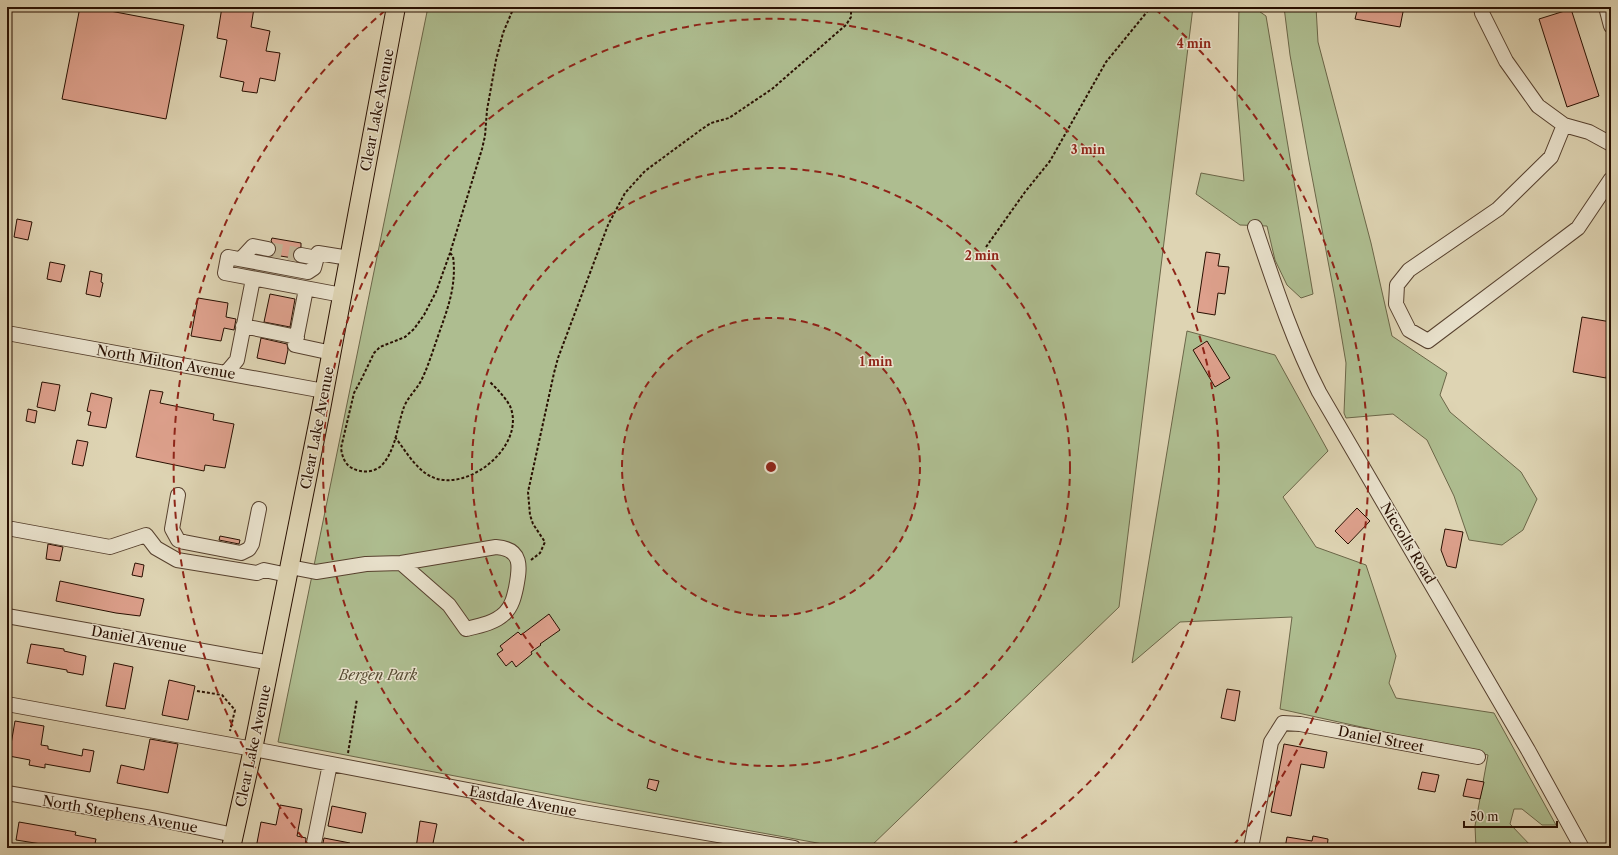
<svg xmlns="http://www.w3.org/2000/svg" width="1618" height="855" font-family="'Libre Caslon Text',serif">
	<style>
		.green { fill: #aebd90; stroke: #6b6648 }
		.building { fill: #dea18d; stroke: #280f01 }
		.lines { fill: none; stroke-linecap: round; stroke-linejoin: round }
		.minor-tunnel { stroke: #c3b698; stroke-width: 14; stroke-dasharray: 14 7; stroke-linecap: butt }
		.minor-casing { stroke: #56402e; stroke-width: 16 }
		.major-casing { stroke: #280f01; stroke-width: 20 }
		.path { stroke: #280f01; stroke-width: 2; stroke-dasharray: 3 2; stroke-linecap: butt }
		.minor { stroke: #eae3ce; stroke-width: 14 }
		.major { stroke: #ded4b3; stroke-width: 18 }
		.ring { fill: none; stroke: #8f2418; stroke-width: 2; stroke-dasharray: 7 5 }
		.labels { text-anchor: middle; dominant-baseline: central; stroke-width: 3; stroke-linejoin: round; paint-order: stroke }
		.street-label { font-size: 14px; fill: #280f01; stroke: #eae3ce }
		.park-label { font-size: 14px; font-style: italic; fill: #574c33; stroke: #eae3ce }
		.centre { fill: #8f2418; stroke: #eae3ce; stroke-width: 2 }
		.ring-label { font-size: 12px; text-anchor: middle; font-weight: bold; fill: #8f2418; stroke: #eae3ce; stroke-width: 3; stroke-linejoin: round; paint-order: stroke }
	</style>
	<rect width="100%" height="100%" fill="#ded4b3"/>
	<filter id="stains"><feTurbulence type="fractalNoise" baseFrequency=".005" numOctaves="4"/><feColorMatrix values="0 0 0 0 .2 0 0 0 0 .09 0 0 0 0 .02 0 0 0 .5 -.17"/></filter>
	<radialGradient id="worn" r=".72"><stop offset=".6" stop-color="#630" stop-opacity="0"/><stop offset="1" stop-color="#630" stop-opacity=".3"/></radialGradient>
	<path class="green" d="M428,7H1193L1119,607L869,848H845L575,799L278,742Z
		M1239,7H1253L1266,16L1313,294L1301,298L1287,285L1275,260L1267,226L1240,225L1196,194L1201,173L1244,181L1237,98Z
		M1284,7H1316L1318,42L1371,243L1392,336L1447,373L1440,395L1450,412L1521,472L1537,499L1523,530L1502,545L1469,540L1454,496L1427,440L1393,414L1346,418L1344,413L1346,363L1335,298L1309,161L1290,55Z
		M1187,331L1275,355L1328,451L1283,497L1316,547L1366,565L1396,656L1389,683L1396,698L1494,713L1556,825H1542L1522,809H1514L1510,824L1533,848H1476L1475,826L1488,755L1280,709L1292,617L1180,622L1132,663Z"/>
	<path class="building" d="M80,7H89L184,25L166,119L62,99Z
		M222,7L254,8L251,27L270,31L266,51L280,53L275,81L260,78L257,93L242,91L244,82L220,77L227,40L217,38Z
		M1358,7H1404L1400,27L1355,19Z
		M1571,9L1599,96L1567,107L1539,19Z
		M17,219L32,222L28,240L14,237Z
		M272,238L301,243V247L294,250L293,258L274,255L276,247L271,241Z
		M1206,252L1220,254L1218,266L1229,267L1225,294L1218,293L1215,315L1197,312Z
		M50,262L65,265L61,282L47,279Z
		M90,271L102,274L101,282L103,283L100,297L86,294Z
		M270,294L295,299L290,327L264,322Z
		M198,298L228,303L226,317L236,319L234,330L224,328L221,341L191,336Z
		M1582,317L1611,322V348L1606,378L1573,372Z
		M261,338L287,344L288,350L285,364L257,358Z
		M1207,341L1230,378L1215,387L1193,350Z
		M42,382L60,385L55,411L37,407Z
		M150,390L163,392L160,403L214,414L213,420L234,424L225,468L205,465L204,471L136,457Z
		M91,393L112,398L106,428L88,425L91,412L87,411Z
		M28,409L37,411L35,423L26,421Z
		M77,440L88,442L83,466L72,464Z
		M1357,508L1370,521L1348,544L1335,531Z
		M1445,529L1463,532L1456,568L1447,566L1441,550Z
		M220,536L240,540L239,544L219,540Z
		M48,544L63,547L60,561L46,559Z
		M135,563L144,565L142,577L132,575Z
		M60,581L144,599L140,616L116,613L56,601Z
		M549,614L560,630L540,644L541,645L531,652L532,654L516,667L512,661L506,666L497,654L503,650L500,646L518,632L521,635Z
		M31,644L64,649V651L86,656L83,675L67,672V670L27,663Z
		M114,663L133,667L125,709L106,706Z
		M169,680L195,686L188,720L162,715Z
		M1227,689L1240,691L1235,721L1221,718Z
		M15,721L44,726L41,745L48,746V749L82,756L83,749L94,751L90,772L45,764V768L29,765L30,760L9,756Z
		M150,739L178,744L168,793L117,783L121,765L144,770Z
		M1284,744L1327,752L1324,768L1301,764L1291,816L1271,812Z
		M1422,772L1439,775L1435,792L1418,789Z
		M649,779L659,781L656,791L647,788Z
		M1467,779L1484,782L1480,799L1463,796Z
		M280,805L302,809L297,836L306,838L305,848H256L261,822L276,825Z
		M332,806L366,813L362,833L328,826Z
		M420,821L437,824L432,848H416Z
		M19,822L76,832L75,835L96,839L94,848H54V846L16,840Z
		M1313,836L1328,839L1327,848H1285L1287,837L1312,841Z
		M324,838L350,843L349,848H322Z"/>
	<g class="lines">
		<path class="minor-tunnel" d="M268,249L301,255"/>
		<g class="minor-casing">
			<path id="minor" d="M1481,7L1482,13L1506,61L1538,106L1564,125
				M1606,7L1611,26
				M1611,144L1589,132L1564,125L1551,157L1498,209L1409,270L1397,285L1396,304L1409,330L1428,341L1578,228L1611,179
				M1255,227C1274,283 1292,339 1319,392L1528,750L1582,848
				M301,255L317,258
				M241,259L253,246L268,249
				M306,289L295,345L332,353
				M342,295L225,273L228,257L308,272L314,268L318,253L349,258
				M243,326L297,337
				M7,333L324,391
				M226,373L237,360L253,279
				M178,495L172,529L178,540L184,542L241,553L249,549L252,544L259,509
				M7,528L110,547L146,535L156,548L177,560L257,573L264,570L288,575
				M290,567L316,572L366,564L401,563L496,547C523,549 520,567 516,588C514,597 512,606 505,613C495,623 479,626 466,629L449,605L401,563
				M7,616L271,663
				M7,704L253,749L583,812L794,848
				M7,793L157,819L234,835
				M313,848L330,764
				M1251,848L1271,742L1283,723L1300,724L1478,757"/>
		</g>
		<g class="major-casing">
			<path id="major" d="M231,848L253,749L321,409L396,7"/>
		</g>
		<path class="path" d="M986,247L1025,192L1050,161L1106,62L1151,7
			M450,253L453,256C457,287 447,310 437,339C432,353 428,367 421,381C416,390 408,397 404,407C397,426 396,451 381,466C373,473 360,473 352,468C344,464 342,455 341,448L354,393L362,378L374,353L380,347L405,337L414,329L424,315L436,292L450,253L482,149L485,136L487,110L496,60L503,33L514,7
			M395,437C405,450 415,468 430,476C466,495 527,446 510,406C505,397 498,390 490,382
			M531,560L540,553L545,542L533,524L530,515L528,492L554,373L558,358L608,225L625,193L645,171L702,129L711,123L729,118L772,89L846,25L851,17V7
			M197,691L222,695L235,710L230,731
			M348,753L357,699"/>
		<use href="#minor" class="minor"/>
		<use href="#major" class="major"/>
	</g>
	<circle cx="771" cy="467" r="149" fill="#8f2418" fill-opacity=".12"/>
	<g class="ring">
		<circle cx="771" cy="467" r="149"/>
		<circle cx="771" cy="467" r="299"/>
		<path d="M534 847A448 448 0 1 1 1008 847"/>
		<path d="M310 847A598 598 0 0 1 387 9M1155 9A598 598 0 0 1 1232 847"/>
	</g>
	<g class="labels">
		<g class="street-label">
			<text transform="translate(377 110) rotate(-79)">Clear Lake Avenue</text>
			<text transform="translate(166 362) rotate(10)">North Milton Avenue</text>
			<text transform="translate(317 428) rotate(-79)">Clear Lake Avenue</text>
			<text transform="translate(1408 543) rotate(59)">Niccolls Road</text>
			<text transform="translate(139 639) rotate(10)">Daniel Avenue</text>
			<text transform="translate(1381 739) rotate(11)">Daniel Street</text>
			<text transform="translate(253 746) rotate(-78)">Clear Lake Avenue</text>
			<text transform="translate(523 801) rotate(11)">Eastdale Avenue</text>
			<text transform="translate(120 814) rotate(10)">North Stephens Avenue</text>
		</g>
		<g class="park-label">
			<text x="378" y="675">Bergen Park</text>
		</g>
	</g>
	<circle cx="771" cy="467" r="6" class="centre"/>
	<g class="ring-label">
		<text x="1194" y="48">4 min</text>
		<text x="1088" y="154">3 min</text>
		<text x="982" y="260">2 min</text>
		<text x="876" y="366">1 min</text>
	</g>
	<rect width="1618" height="855" fill="none" stroke="#ded4b3" stroke-width="24"/>
	<rect x="8" y="8" width="1602" height="839" fill="none" stroke="#280f01" stroke-width="2"/>
	<rect x="12" y="12" width="1594" height="831" fill="none" stroke="#280f01"/>
	<path d="M1464 821v6h93v-6" fill="none" stroke="#280f01" stroke-width="2"/>
	<text x="1470" y="821" font-size="12" fill="#280f01" stroke="#eae3ce" stroke-width="3" paint-order="stroke">50 m</text>
	<rect width="100%" height="100%" filter="url(#stains)"/>
	<rect width="100%" height="100%" fill="url(#worn)"/>
</svg>
